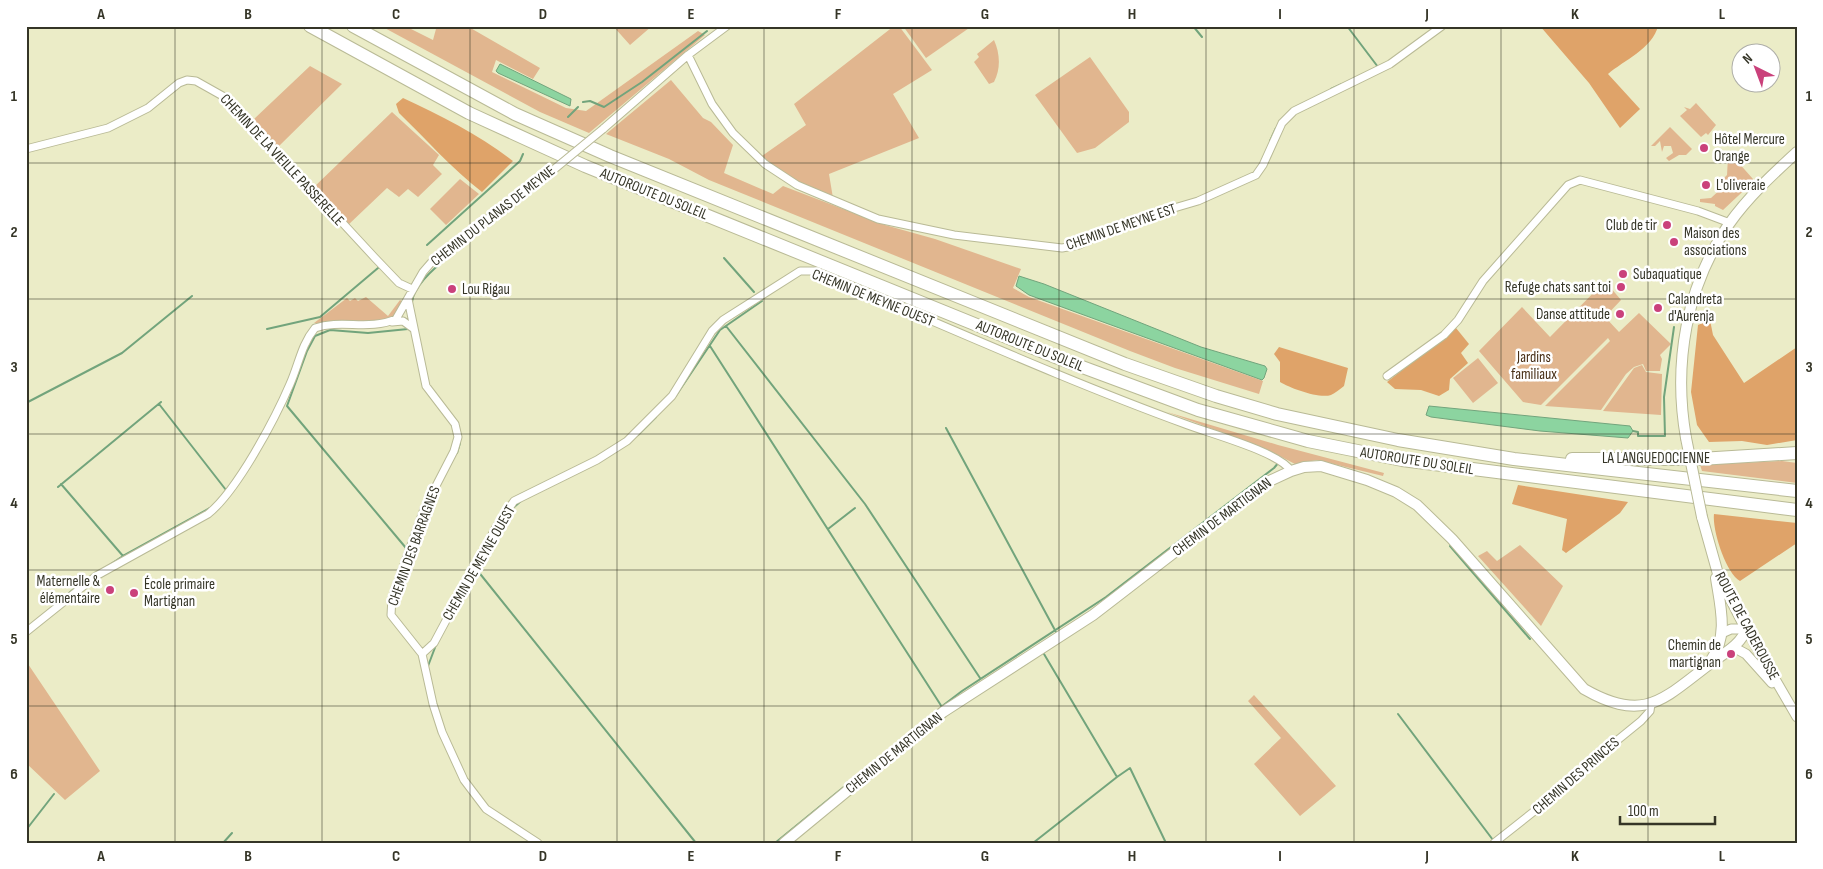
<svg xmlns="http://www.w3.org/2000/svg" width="1823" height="869" font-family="'Sofia Sans Condensed',sans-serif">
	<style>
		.green { fill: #e1b68f }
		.forest { fill: #dfa369 }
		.water { fill: #8cd4a0; stroke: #72a47c }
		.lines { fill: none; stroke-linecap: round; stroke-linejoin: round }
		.stream { stroke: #72a47c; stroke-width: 2 }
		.minor-casing { stroke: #b9ba96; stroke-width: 9 }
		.tertiary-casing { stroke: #b9ba96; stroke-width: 11 }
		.secondary-casing { stroke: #b9ba96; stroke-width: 12 }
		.motorway-casing { stroke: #b9ba96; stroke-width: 14 }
		.minor { stroke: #fff; stroke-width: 7 }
		.tertiary { stroke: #fff; stroke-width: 9 }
		.secondary { stroke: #fff; stroke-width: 10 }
		.motorway { stroke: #fff; stroke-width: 12 }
		.minor-bridge-casing { stroke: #b9ba96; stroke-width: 9; stroke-linecap: butt }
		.secondary-bridge-casing { stroke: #b9ba96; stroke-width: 12; stroke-linecap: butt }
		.minor-bridge { stroke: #fff; stroke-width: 7 }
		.secondary-bridge { stroke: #fff; stroke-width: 10 }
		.grid { fill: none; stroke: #353527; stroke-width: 1; stroke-opacity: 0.55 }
		.poi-dot { fill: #ca417b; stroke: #fff; stroke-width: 2 }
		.labels { text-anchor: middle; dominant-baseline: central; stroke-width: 5; stroke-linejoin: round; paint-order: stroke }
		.poi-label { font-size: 15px; fill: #353527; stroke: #fff; text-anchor: start }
		.street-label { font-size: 15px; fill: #353527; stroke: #fff }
		.park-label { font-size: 15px; fill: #472e15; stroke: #fff }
		.neatline { fill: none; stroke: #353527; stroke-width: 2 }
		.grid-label { font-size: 16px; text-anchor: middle; font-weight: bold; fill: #353527 }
	</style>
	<rect width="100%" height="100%" fill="#ebecc7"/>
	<path class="green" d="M381,26H405L433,40L436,29L432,26H467L540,68L533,79L496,60L492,72L566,108L586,111L698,31L705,35L589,133L540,112Z
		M613,26H652L630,45Z
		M894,26H899L932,70L893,94L919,138L829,174L833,198C807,186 783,176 762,156L806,125L794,104Z
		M903,26H972L926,58Z
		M994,40C1000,53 1001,69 994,82L989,84L974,62L979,57L977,54Z
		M1090,57L1129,112V122L1095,148L1077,153L1035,95Z
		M310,66L342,84L277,148L252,121Z
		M671,80L703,118L711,122L733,145L724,173L773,194L783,186L885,225L935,239L1021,269L1013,288L1029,297L1263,381L1259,394L1175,368L1130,351L709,180L669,159L606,134Z
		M1696,103L1716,125L1708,135L1706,133L1701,137L1680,116L1687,110L1684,107L1690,109Z
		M392,112L439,155L433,165L442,174L418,197L408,189L399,197L387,188L347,226L313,188Z
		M1670,127L1692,149L1686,155H1679L1669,161L1666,158L1673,153L1671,146H1664L1662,152L1660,141L1655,146H1651Z
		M1728,157L1737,161L1753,179V182L1723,210L1715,206V204L1700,202V199L1711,198L1723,187L1721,181L1727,175Z
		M460,179L479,194L446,225L430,209Z
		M1605,281L1621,300L1605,317L1619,332L1639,313L1671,344L1660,355L1662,359L1660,371H1646L1643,364L1634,367L1626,374L1601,410L1545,406L1610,341L1608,338L1541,405L1523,402L1479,351L1522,307L1550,337Z
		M366,297L388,316L400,300L403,302L396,315L379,323H314L347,298L350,301L355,298L358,301Z
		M1478,358L1498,383L1473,403L1453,378Z
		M1642,365L1646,372L1662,374L1661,415L1603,411L1634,368Z
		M1167,412L1278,445L1384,473L1383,476L1317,460L1295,464L1266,449Z
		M1782,461L1797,463V483L1702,471L1700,465Z
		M1520,545L1563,586L1541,626L1478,556L1487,551L1497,561Z
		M26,661L100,771L65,800L26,763Z
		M1254,695L1336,786L1300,816L1254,764L1281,738L1248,701Z"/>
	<path class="forest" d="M1540,26H1658C1653,48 1623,61 1608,74L1640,109L1620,128L1589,83Z
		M403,98C441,116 480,135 513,161L482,192C452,169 426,139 399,113L396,104Z
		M1710,320L1713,335L1744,383L1797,347V440L1767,445L1742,441L1709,442L1697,425L1691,392L1698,325Z
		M1456,328L1469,344L1461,353L1468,363L1450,379L1449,390L1439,396L1421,390L1395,389L1387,382Z
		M1279,347L1348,368L1344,386C1340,389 1335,393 1331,395C1319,399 1290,388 1280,382V362L1274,354Z
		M1518,485L1628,502L1620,513L1566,553L1562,550L1567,519L1512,504Z
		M1714,514L1797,523V543L1740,581C1726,573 1712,530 1714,514Z"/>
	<path class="water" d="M500,64L571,99L570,106L498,73L496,71Z
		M1019,276L1044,284L1201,347L1265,366L1267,369L1264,378L1262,380L1029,295L1016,286Z
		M1429,406L1630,426L1633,431L1628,438L1540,431L1431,417L1426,415Z"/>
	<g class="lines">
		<path class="stream" d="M1193,26L1202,37
			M1347,26L1378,67
			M1331,89L1342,84
			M583,102L590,101L604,107L642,82L707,31
			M568,117L578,107
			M1270,141L1276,128
			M427,245L520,161L523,154
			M724,258L754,292
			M412,302C414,283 440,263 455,252
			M726,326L865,504L980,678
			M267,329L320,317L378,268
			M710,346L942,707
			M675,397L720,330L762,301
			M26,403L122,353L192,296
			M159,404L226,490
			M946,428L1056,632
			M1633,431L1638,432V436H1665L1664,397L1674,327
			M638,435L656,417
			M457,453L460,443
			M61,484L123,556L210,508
			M58,487L161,402
			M513,508L521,501
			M828,529L855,508
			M1450,546L1530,639
			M406,548L287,406L307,351L315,336L330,330L368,333L408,329
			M108,566L123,556
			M477,570L696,843
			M50,609L75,588
			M1044,654L1117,777L1130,768L1166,843
			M428,666L436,645
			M941,707L962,691L1106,597L1274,468L1279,462
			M1398,714L1493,840
			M26,830L54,794
			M223,843L232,833
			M775,843L936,712
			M1033,843L1117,777"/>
		<g class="minor-casing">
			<path id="minor" d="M688,55L712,104L733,133L765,164L797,185L878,219L954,235L1062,248L1079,245L1123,223L1198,201L1256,175L1263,165L1282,123L1294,111L1390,64L1442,26
				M603,129L688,55L727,26
				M26,149L108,128L148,108L179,83L187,80L196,81L228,99L375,258L399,283L412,289
				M408,299L426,386L455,424L458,437L454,451L424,509L392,598L391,615L422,654L433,704L442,732L464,780L486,809L538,843
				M392,322L403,321L414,329
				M1387,376L1444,335L1458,320L1483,281L1568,185L1580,180L1698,211L1730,223
				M26,632L96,576L208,514C237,491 275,419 290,384C299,364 301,345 315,328C342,319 369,331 396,319L423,272L436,257L552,171
				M422,654L434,643L496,527L514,501L597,460L627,441L672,396L712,331L723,320L800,271H814C937,322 1059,378 1185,424C1208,433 1280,452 1291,471
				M1494,843L1561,790L1609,747L1641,721L1650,711L1651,704"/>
		</g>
		<g class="tertiary-casing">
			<path id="tertiary" d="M1722,633L1731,629H1746L1797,717
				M1733,647L1746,654L1772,683"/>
		</g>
		<g class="secondary-casing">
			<path id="secondary" d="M1686,438C1673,364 1686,286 1729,224C1748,197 1773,174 1797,152
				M1711,660C1729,636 1720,605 1716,578
				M784,843L943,712L1093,615L1263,484L1291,471L1304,467L1321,466L1367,480L1396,492L1417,505L1452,539L1584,689C1645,724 1663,699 1711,663C1723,654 1742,644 1746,629L1718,574L1702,517"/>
		</g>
		<g class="motorway-casing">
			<path id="motorway" d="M310,26L469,113L585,166L1058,358L1198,410L1308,441L1402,460L1797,510
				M353,26L515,114L610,156L1125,364L1216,396L1277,414L1398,440L1514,459L1797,491
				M1572,459H1700L1797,453"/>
		</g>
		<use href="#minor" class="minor"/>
		<use href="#tertiary" class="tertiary"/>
		<use href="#secondary" class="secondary"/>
		<use href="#motorway" class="motorway"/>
		<g class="minor-bridge-casing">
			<path id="minor-bridge" d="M552,171L603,129"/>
		</g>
		<g class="secondary-bridge-casing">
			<path id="secondary-bridge" d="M1686,438L1702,517"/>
		</g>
		<use href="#minor-bridge" class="minor-bridge"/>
		<use href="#secondary-bridge" class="secondary-bridge"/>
	</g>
	<path class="grid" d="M175,26V843M322,26V843M470,26V843M617,26V843M764,26V843M912,26V843M1059,26V843M1206,26V843M1354,26V843M1501,26V843M1648,26V843M26,163H1797M26,299H1797M26,434H1797M26,570H1797M26,706H1797"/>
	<g class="poi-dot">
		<circle cx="1704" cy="148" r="5"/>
		<circle cx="1706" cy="185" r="5"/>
		<circle cx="1667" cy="225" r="5"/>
		<circle cx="1674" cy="242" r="5"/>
		<circle cx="1623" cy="274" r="5"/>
		<circle cx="1621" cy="287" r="5"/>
		<circle cx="452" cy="289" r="5"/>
		<circle cx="1658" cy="308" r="5"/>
		<circle cx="1620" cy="314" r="5"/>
		<circle cx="110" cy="590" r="5"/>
		<circle cx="134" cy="593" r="5"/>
		<circle cx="1731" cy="654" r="5"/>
	</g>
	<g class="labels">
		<g class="poi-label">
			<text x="1714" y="139">Hôtel Mercure<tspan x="1714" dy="17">Orange</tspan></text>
			<text x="1716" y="185">L'oliveraie</text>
			<text x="1657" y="225" text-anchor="end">Club de tir</text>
			<text x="1684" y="233">Maison des<tspan x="1684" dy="17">associations</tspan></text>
			<text x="1633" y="274">Subaquatique</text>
			<text x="1611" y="287" text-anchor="end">Refuge chats sant toi</text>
			<text x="462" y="289">Lou Rigau</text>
			<text x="1668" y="299">Calandreta<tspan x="1668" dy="17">d'Aurenja</tspan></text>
			<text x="1610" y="314" text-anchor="end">Danse attitude</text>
			<text x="100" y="581" text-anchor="end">Maternelle &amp;<tspan x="100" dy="17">élémentaire</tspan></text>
			<text x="144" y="584">École primaire<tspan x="144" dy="17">Martignan</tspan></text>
			<text x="1721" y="645" text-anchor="end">Chemin de<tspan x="1721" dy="17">martignan</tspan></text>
		</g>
		<g class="street-label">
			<text transform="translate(282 160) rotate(47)">CHEMIN DE LA VIEILLE PASSERELLE</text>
			<text transform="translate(654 194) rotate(22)">AUTOROUTE DU SOLEIL</text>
			<text transform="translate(493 216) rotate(-38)">CHEMIN DU PLANAS DE MEYNE</text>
			<text transform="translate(1121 227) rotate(-19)">CHEMIN DE MEYNE EST</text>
			<text transform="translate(873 298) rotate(22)">CHEMIN DE MEYNE OUEST</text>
			<text transform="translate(1030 346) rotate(22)">AUTOROUTE DU SOLEIL</text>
			<text x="1656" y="458">LA LANGUEDOCIENNE</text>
			<text transform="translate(1417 461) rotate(9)">AUTOROUTE DU SOLEIL</text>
			<text transform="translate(1222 517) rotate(-37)">CHEMIN DE MARTIGNAN</text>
			<text transform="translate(414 546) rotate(-70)">CHEMIN DES BARRAGNES</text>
			<text transform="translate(479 563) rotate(-60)">CHEMIN DE MEYNE OUEST</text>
			<text transform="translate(1747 626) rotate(62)">ROUTE DE CADEROUSSE</text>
			<text transform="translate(894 753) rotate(-39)">CHEMIN DE MARTIGNAN</text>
			<text transform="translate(1576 776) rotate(-41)">CHEMIN DES PRINCES</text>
		</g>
		<g class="park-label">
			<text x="1534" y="357">Jardins<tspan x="1534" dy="17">familiaux</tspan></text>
		</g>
	</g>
	<rect width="1823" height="869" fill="none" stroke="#ffffff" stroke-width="55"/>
	<g transform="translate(1756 68) rotate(318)"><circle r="24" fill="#ffffff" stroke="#aeaea9"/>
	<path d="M0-4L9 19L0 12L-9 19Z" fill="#ca417b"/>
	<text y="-8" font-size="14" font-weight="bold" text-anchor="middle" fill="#353527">N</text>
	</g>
	<path d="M1620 816v8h95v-8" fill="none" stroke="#353527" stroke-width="2.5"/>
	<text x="1628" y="816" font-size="15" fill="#353527" stroke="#ffffff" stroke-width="4" paint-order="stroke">100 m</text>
	<rect x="28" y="28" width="1768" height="814" class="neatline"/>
	<g class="grid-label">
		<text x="101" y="19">A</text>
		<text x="248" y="19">B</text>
		<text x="396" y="19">C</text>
		<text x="543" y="19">D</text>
		<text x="691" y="19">E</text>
		<text x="838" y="19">F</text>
		<text x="985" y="19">G</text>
		<text x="1132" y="19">H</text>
		<text x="1280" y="19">I</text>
		<text x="1427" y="19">J</text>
		<text x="1575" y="19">K</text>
		<text x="1722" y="19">L</text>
		<text x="14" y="101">1</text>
		<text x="1809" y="101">1</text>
		<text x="14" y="237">2</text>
		<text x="1809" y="237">2</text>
		<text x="14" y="372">3</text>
		<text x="1809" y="372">3</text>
		<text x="14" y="508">4</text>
		<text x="1809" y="508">4</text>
		<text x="14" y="644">5</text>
		<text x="1809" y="644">5</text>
		<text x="14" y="779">6</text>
		<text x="1809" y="779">6</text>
		<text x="101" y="861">A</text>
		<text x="248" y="861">B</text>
		<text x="396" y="861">C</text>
		<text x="543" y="861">D</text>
		<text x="691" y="861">E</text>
		<text x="838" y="861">F</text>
		<text x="985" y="861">G</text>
		<text x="1132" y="861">H</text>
		<text x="1280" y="861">I</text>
		<text x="1427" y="861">J</text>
		<text x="1575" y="861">K</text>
		<text x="1722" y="861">L</text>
	</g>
</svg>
